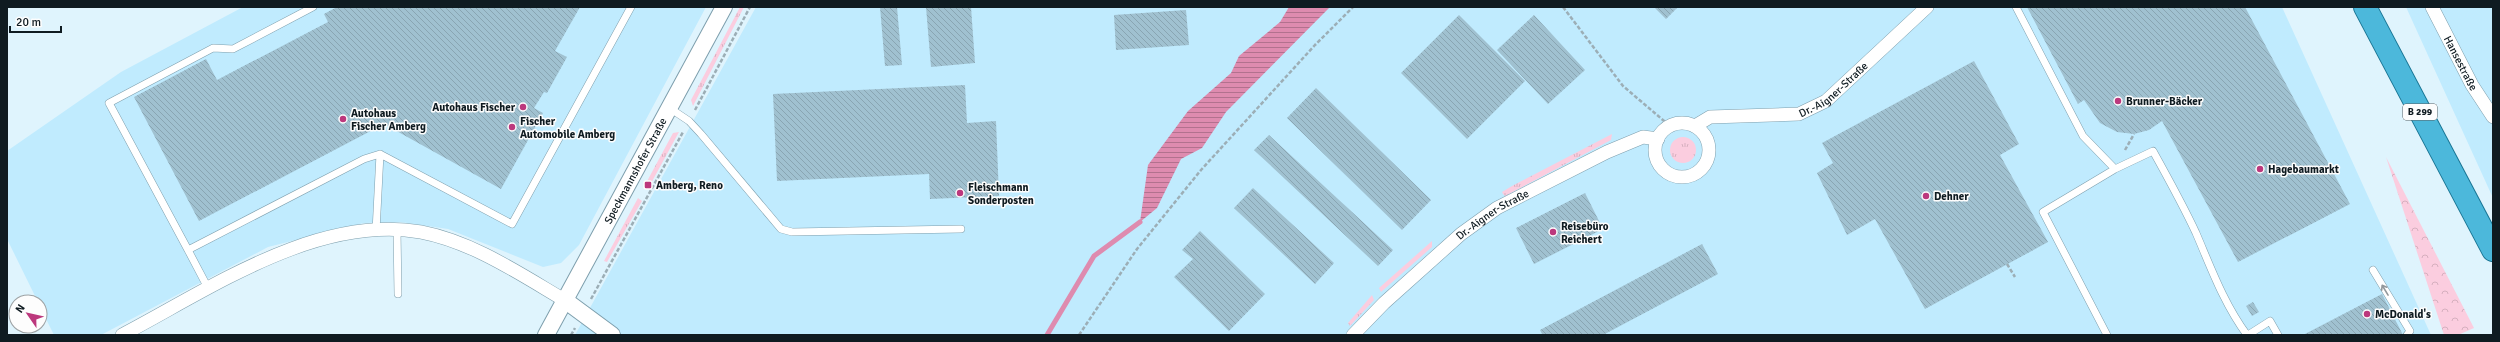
<svg xmlns="http://www.w3.org/2000/svg" width="2500" height="342" font-family="Signika,sans-serif">
	<style>
		.built { fill: #c0ebfe }
		.grass { fill: url(#grass-tufts) }
		.forest { fill: url(#forest-crowns) }
		.water { fill: url(#water-rules) }
		.lines { fill: none; stroke-linecap: round; stroke-linejoin: round }
		.stream { stroke: #de8baf; stroke-width: 5 }
		.building { fill: url(#building-back-hatch) }
		.service-casing { stroke: #7e9fad; stroke-width: 8 }
		.minor-casing { stroke: #7e9fad; stroke-width: 14 }
		.tertiary-casing { stroke: #7e9fad; stroke-width: 18 }
		.trunk-casing { stroke: #197594; stroke-width: 24 }
		.path { stroke: #9caeb6; stroke-width: 2.5; stroke-dasharray: 4 2; stroke-linecap: butt }
		.service { stroke: #fff; stroke-width: 7 }
		.minor { stroke: #fff; stroke-width: 13 }
		.tertiary { stroke: #fff; stroke-width: 16 }
		.trunk { stroke: #4cb8db; stroke-width: 22 }
		.oneway { stroke: #93989b }
		.poi-dot { fill: #bc387d; stroke: #fdfdfd; stroke-width: 1.5 }
		.labels { text-anchor: middle; dominant-baseline: central; stroke-width: 3; stroke-linejoin: round; paint-order: stroke }
		.shield { fill: #fdfdfd; stroke: #565f63; stroke-width: 1 }
		.shield-label { font-size: 10px; font-weight: bold; fill: #0f1b21 }
		.street-label { font-size: 11px; fill: #0f1b21; stroke: #fdfdfd }
		.poi-label { font-size: 11px; font-weight: bold; fill: #0f1b21; stroke: #fdfdfd; text-anchor: start }
	</style>
	<defs>
		<pattern id="grass-tufts" width="24" height="20" patternUnits="userSpaceOnUse"><rect width="24" height="20" fill="#fbcddf"/><path d="M3 7l-1-3M5 7V3M7 7l1-3M15 17l-1-3M17 17v-4M19 17l1-3" fill="none" stroke="#d6afbf"/></pattern>
		<pattern id="forest-crowns" width="20" height="18" patternUnits="userSpaceOnUse"><rect width="20" height="18" fill="#fbcddf"/><path d="M2 6a3 3 0 1 1 6 0M12 15a3 3 0 1 1 6 0" fill="none" stroke="#d6afbf"/></pattern>
		<pattern id="water-rules" width="6" height="5" patternUnits="userSpaceOnUse"><rect width="6" height="5" fill="#de8baf"/><path d="M0 2.5h6" fill="none" stroke="#b2718e"/></pattern>
		<pattern id="building-back-hatch" width="6" height="6" patternUnits="userSpaceOnUse"><rect width="6" height="6" fill="#a0c1d0"/><path d="M-1 5l2 2M0 0l6 6M5-1l2 2" fill="none" stroke="#89a5b2"/></pattern>
	</defs>
	<rect width="100%" height="100%" fill="#dff4fd"/>
	<path class="built" d="M243,7H706L579,245L561,263L543,267L448,229L400,222L364,223L268,247L101,335H54L40,307V302H38L7,239V151L121,72Z
		M756,7H2282L2431,335H575Z
		M2406,7H2493V198Z"/>
	<path class="grass" d="M740,7H744L693,106L691,100Z
		M679,132L649,187L645,185L673,133Z
		M1612,134L1611,140L1505,196L1503,194L1502,192L1512,186Z
		M1670 150a13 13 0 1 1 26 0a13 13 0 1 1-26 0Z
		M638,198L642,201L607,262L604,261Z
		M1432,241V247L1381,292L1379,288Z
		M1372,295L1374,300L1350,326L1348,323Z"/>
	<path class="forest" d="M2386,157L2474,328L2458,335H2444Z"/>
	<path class="water" d="M1289,7H1330L1226,112L1202,148L1181,159L1157,208L1140,222L1148,165L1188,111L1231,73L1239,56L1280,22Z"/>
	<g class="lines">
		<path class="stream" d="M1047,335L1094,256L1140,222"/>
	</g>
	<path class="building" d="M337,7H580L555,51L567,57L547,93L544,92L534,108L543,113L501,189L384,124L199,221L134,97L206,59L217,80L328,22L324,14Z
		M880,7H897L902,65L885,66Z
		M926,7H971L975,63L931,67Z
		M1654,7H1678L1666,19Z
		M2027,7H2245L2350,204L2238,262L2162,121L2149,130L2134,134L2117,132L2100,123L2084,100L2078,104Z
		M1186,10L1189,45L1116,50L1114,15Z
		M1459,15L1525,81L1467,139L1401,73Z
		M1534,15L1585,70L1548,104L1497,50Z
		M1974,61L2019,144L2000,155L2048,242L1925,309L1875,219L1847,235L1817,173L1833,163L1822,143Z
		M965,85L967,123L996,121L999,196L930,199L929,174L777,181L773,94Z
		M1316,88L1431,200L1402,230L1287,118Z
		M1269,135L1393,250L1378,266L1254,150Z
		M1253,188L1334,263L1315,284L1234,208Z
		M1585,193L1603,229L1534,264L1516,228Z
		M1200,231L1265,294L1229,331L1174,277L1193,259L1182,250Z
		M1702,244L1718,274L1603,335H1539L1542,334L1540,330Z
		M2382,294L2403,335H2303Z
		M2253,302L2259,312L2252,316L2246,306Z"/>
	<g class="lines">
		<g class="service-casing">
			<path id="service" d="M313,7L233,49L213,48L109,103L188,250L364,159L380,154L512,224L631,7
				M2016,7L2083,136L2115,169
				M671,109L689,121L701,134L781,229L792,232L961,229
				M397,230L398,294
				M376,231L380,154
				M188,250L208,288
				M2373,270L2410,331L2407,335
				M2107,335L2043,212L2115,169L2153,151C2168,178 2183,205 2196,233C2211,268 2224,304 2247,335
				M2248,335L2270,321L2278,335"/>
		</g>
		<g class="minor-casing">
			<g id="minor">
				<path id="s1" d="M2432,7L2472,85L2493,117"/>
				<circle cx="1682" cy="150" r="27"/>
				<path id="s2" d="M1695,126L1710,117L1799,114L1826,101L1927,7"/>
				<path d="M122,335C210,289 317,214 421,232C473,242 520,274 566,301"/>
				<path id="s3" d="M1353,335L1384,303L1461,234L1497,208L1607,152L1643,137L1658,139"/>
			</g>
		</g>
		<g class="tertiary-casing">
			<g id="tertiary">
				<path d="M566,301L612,335"/>
				<path id="s4" d="M546,335L724,7"/>
			</g>
		</g>
		<g class="trunk-casing">
			<path id="trunk" d="M2365,7L2493,250"/>
		</g>
		<path class="path" d="M1563,7L1623,86L1670,126
			M695,110L750,7
			M2125,150L2134,134
			M2007,264L2015,277
			M591,299L683,132
			M571,335L575,328
			M1079,335L1137,249L1201,170L1315,45L1353,7"/>
		<use href="#service" class="service"/>
		<use href="#minor" class="minor"/>
		<use href="#tertiary" class="tertiary"/>
		<use href="#trunk" class="trunk"/>
	</g>
	<defs><path id="oneway-shaft" d="M-6 0H5M1.5-3L5.5 0L1.5 3" fill="none" stroke-width="1.6" stroke-linecap="round" stroke-linejoin="round"/></defs>
	<use class="oneway" href="#oneway-shaft" transform="translate(2385 290) rotate(-121)"/>
	<g class="poi-dot">
		<circle cx="2118" cy="101" r="4"/>
		<circle cx="523" cy="107" r="4"/>
		<circle cx="343" cy="119" r="4"/>
		<circle cx="512" cy="127" r="4"/>
		<circle cx="2260" cy="169" r="4"/>
		<rect x="644" y="181" width="8" height="8" rx="2"/>
		<circle cx="960" cy="193" r="4"/>
		<circle cx="1926" cy="196" r="4"/>
		<circle cx="1553" cy="232" r="4"/>
		<circle cx="2367" cy="314" r="4"/>
	</g>
	<g class="labels">
		<rect class="shield" x="2403" y="104" width="34" height="16" rx="3"/>
		<g class="shield-label">
			<text x="2420" y="112">B 299</text>
		</g>
		<g class="street-label">
			<text stroke="none"><textPath href="#s1" startOffset="63">Hansestraße</textPath></text>
			<text stroke="none"><textPath href="#s2" startOffset="149">Dr.-Aigner-Straße</textPath></text>
			<text stroke="none"><textPath href="#s4" startOffset="187">Speckmannshofer Straße</textPath></text>
			<text stroke="none"><textPath href="#s3" startOffset="185">Dr.-Aigner-Straße</textPath></text>
		</g>
		<g class="poi-label">
			<text x="2126" y="101">Brunner-Bäcker</text>
			<text x="515" y="107" text-anchor="end">Autohaus Fischer</text>
			<text x="351" y="113">Autohaus<tspan x="351" dy="13">Fischer Amberg</tspan></text>
			<text x="520" y="121">Fischer<tspan x="520" dy="13">Automobile Amberg</tspan></text>
			<text x="2268" y="169">Hagebaumarkt</text>
			<text x="656" y="185">Amberg, Reno</text>
			<text x="968" y="187">Fleischmann<tspan x="968" dy="13">Sonderposten</tspan></text>
			<text x="1934" y="196">Dehner</text>
			<text x="1561" y="226">Reisebüro<tspan x="1561" dy="13">Reichert</tspan></text>
			<text x="2375" y="314">McDonald's</text>
		</g>
	</g>
	<rect width="2500" height="342" fill="none" stroke="#0f1b21" stroke-width="16"/>
	<g transform="translate(28 314) rotate(304)"><circle r="19" fill="#fdfdfd" stroke="#9ea3a5"/>
	<path d="M0-3L7 15L0 10L-7 15Z" fill="#bc387d"/>
	<text y="-6" font-size="11" font-weight="bold" text-anchor="middle" fill="#0f1b21">N</text>
	</g>
	<path d="M10 26v6h51v-6" fill="none" stroke="#0f1b21" stroke-width="2"/>
	<text x="16" y="26" font-size="12" fill="#0f1b21" stroke="#fdfdfd" stroke-width="3" paint-order="stroke">20 m</text>
</svg>
